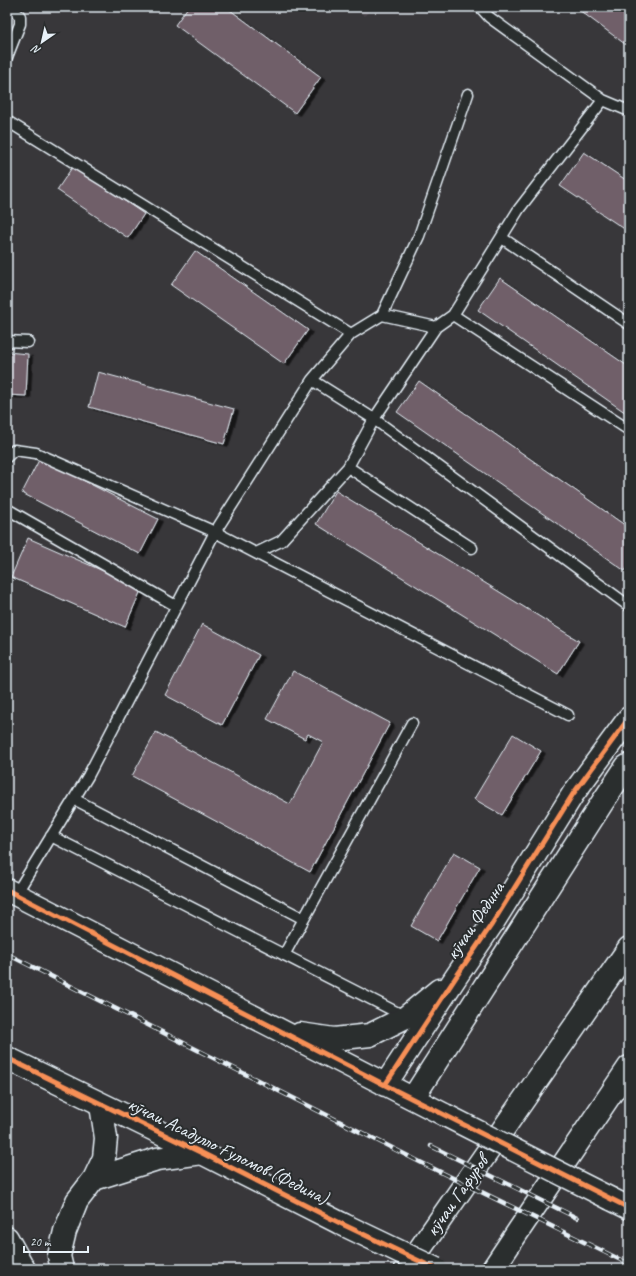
<svg xmlns="http://www.w3.org/2000/svg" width="636" height="1276" font-family="Caveat,sans-serif">
	<style>
		.built { fill: #484348 }
		.building { fill: #6f5f69; stroke: #e8f1f8; filter: url(#shadow) }
		.lines { fill: none; stroke-linecap: round; stroke-linejoin: round }
		.lane-casing { stroke: #e8f1f8; stroke-width: 13 }
		.secondary-casing { stroke: #e8f1f8; stroke-width: 25 }
		.primary-casing { stroke: #e8f1f8; stroke-width: 25 }
		.lane { stroke: #2a2d2e; stroke-width: 10 }
		.secondary { stroke: #2a2d2e; stroke-width: 22 }
		.primary { stroke: #2a2d2e; stroke-width: 22 }
		.rail-casing { stroke: #e8f1f8; stroke-width: 4.5 }
		.rail { stroke: #2a2d2e; stroke-width: 3; stroke-dasharray: 9; stroke-linecap: butt }
		.secondary-bridge-casing { stroke: #e8f1f8; stroke-width: 25; stroke-linecap: butt }
		.secondary-bridge { stroke: #2a2d2e; stroke-width: 22 }
		.cycleway-casing { stroke: #2a2d2e; stroke-width: 8 }
		.cycleway { stroke: #f78f57; stroke-width: 5 }
		.labels { text-anchor: middle; dominant-baseline: central; stroke-width: 4; stroke-linejoin: round; paint-order: stroke }
		.street-label { font-size: 19px; fill: #e8f1f8; stroke: #2a2d2e }
	</style>
	<defs>
		<filter id="shadow"><feDropShadow dx="4.5" dy="2.5" stdDeviation="0" flood-color="#0009"/></filter>
	</defs>
	<rect width="100%" height="100%" fill="#38373a"/>
	<filter id="ink" filterUnits="userSpaceOnUse"><feTurbulence type="fractalNoise" baseFrequency=".025" numOctaves="2"/><feDisplacementMap in="SourceGraphic" scale="8" xChannelSelector="R" yChannelSelector="G"/><feConvolveMatrix kernelMatrix="1 2 1 2 8 2 1 2 1" color-interpolation-filters="sRGB"/></filter>
	<g filter="url(#ink)">
		<path class="built" d="M353,7H373L365,16Z
			M629,1137V1153L621,1149Z"/>
		<path class="building" d="M188,7H226L321,77L295,113L175,25Z
			M575,7H629V47Z
			M584,152L629,182V232L560,186Z
			M73,166L144,214L128,238L57,190Z
			M195,251L308,330L284,364L171,285Z
			M500,278L629,367V415L478,310Z
			M7,352L28,354L26,396L7,395Z
			M98,372L234,409L224,444L89,407Z
			M419,381L629,528V565L625,571L397,412Z
			M40,458L158,519L140,554L22,493Z
			M336,491L579,641L558,674L316,524Z
			M28,538L142,588L125,627L11,577Z
			M202,624L259,655L222,725L165,695Z
			M293,671L390,723L310,872L132,776L156,732L290,804L323,742L308,734L305,739L267,719Z
			M513,734L541,751L502,815L474,799Z
			M454,852L480,867L437,941L411,926Z"/>
		<g class="lines">
			<g class="lane-casing">
				<path id="lane" d="M480,7L489,17L603,100L629,111
					M7,57L20,24V16L10,7
					M7,121L351,334
					M502,238L629,324
					M382,315L419,236L468,94
					M453,315L629,430
					M7,341L28,342
					M312,380L374,419L629,606
					M7,457L14,450L36,453L215,532L568,715
					M348,467L472,548
					M7,509L176,606
					M256,553L281,541L348,467L374,419L436,327
					M74,799L304,919
					M51,836L406,1017
					M16,894L88,776L215,532L312,380L351,334L382,315L436,327L453,315L519,209L603,100
					M284,955L412,723"/>
			</g>
			<g class="secondary-casing">
				<path id="secondary" d="M7,890L445,1115
					M300,1034L334,1039L370,1035L406,1017L439,990
					M7,1058L202,1153L342,1224
					M385,1085L456,977L492,924L573,794L629,718
					M611,1199L629,1208
					M7,1238L24,1269"/>
			</g>
			<g class="primary-casing">
				<path id="primary" d="M413,1098L602,803L626,767L629,765
					M94,1179L157,1159L202,1153
					M62,1269L59,1256L65,1231L77,1201L94,1179L104,1158L106,1138L101,1105
					M406,1269L629,948
					M493,1269L517,1233L629,1067"/>
			</g>
			<use href="#lane" class="lane"/>
			<use href="#secondary" class="secondary"/>
			<use href="#primary" class="primary"/>
			<g class="rail-casing">
				<path id="rail" d="M7,954L422,1163L629,1264
					M431,1146L577,1218"/>
			</g>
			<use href="#rail" class="rail"/>
			<g class="secondary-bridge-casing">
				<path id="secondary-bridge" d="M445,1115L611,1199
					M342,1224L436,1269"/>
			</g>
			<use href="#secondary-bridge" class="secondary-bridge"/>
			<g class="cycleway-casing">
				<path id="cycleway" d="M7,890L385,1085L629,1208
					M7,1058L202,1153L342,1224L436,1269
					M385,1085L456,977L492,924L573,794L629,718"/>
			</g>
			<use href="#cycleway" class="cycleway"/>
		</g>
	</g>
	<g class="labels">
		<g class="street-label">
			<text transform="translate(475 921) rotate(-56)">кӯчаи Федина</text>
			<text transform="translate(228 1151) rotate(26)">кӯчаи Асадулло Ғуломов (Федина)</text>
			<text transform="translate(457 1196) rotate(-55)">кӯчаи Гафуров</text>
		</g>
	</g>
	<rect width="636" height="1276" fill="none" stroke="#2a2d2e" stroke-width="24"/>
	<rect x="12" y="12" width="612" height="1252" fill="none" stroke="#e8f1f8" stroke-width="1.5" filter="url(#ink)"/>
	<g transform="translate(42 42) rotate(214)" stroke="#2a2d2e" stroke-width="3" paint-order="stroke">
	<path d="M0-3L7 15L0 10L-7 15Z" fill="#e8f1f8"/>
	<text y="-6" font-size="11" font-weight="bold" text-anchor="middle" fill="#e8f1f8">N</text>
	</g>
	<path d="M24 1246v6h64v-6" fill="none" stroke="#e8f1f8" stroke-width="2"/>
	<text x="30" y="1246" font-size="12" fill="#e8f1f8" stroke="#2a2d2e" stroke-width="3" paint-order="stroke">20 m</text>
</svg>
